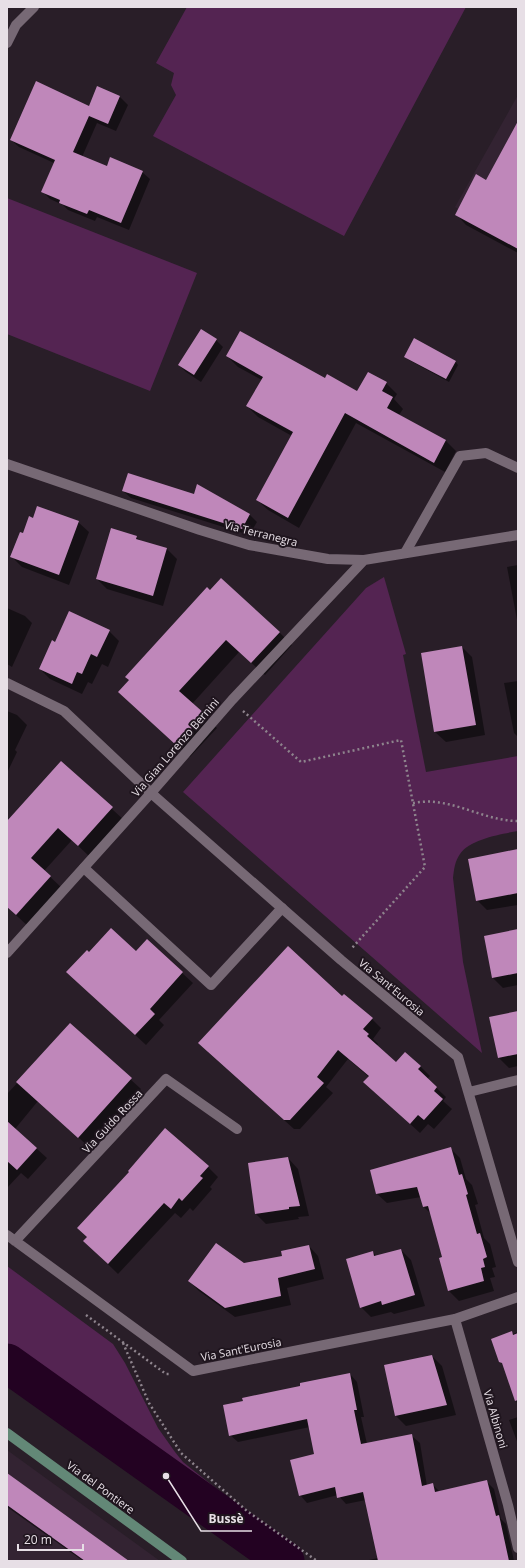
<svg xmlns="http://www.w3.org/2000/svg" width="525" height="1568" font-family="'Open Sans',sans-serif">
	<style>
		.built { fill: #332332 }
		.green { fill: #542452 }
		.shadow { fill: #0007 }
		.lines { fill: none; stroke-linecap: round; stroke-linejoin: round }
		.river { stroke: #230222; stroke-width: 39 }
		.building { fill: #bf87ba }
		.path { stroke: #8e848d; stroke-width: 2.5; stroke-dasharray: 2 3; stroke-linecap: butt }
		.service { stroke: #776975; stroke-width: 10 }
		.minor { stroke: #776975; stroke-width: 10 }
		.secondary { stroke: #638877; stroke-width: 10 }
		.labels { text-anchor: middle; dominant-baseline: central; stroke-width: 4; stroke-linejoin: round; paint-order: stroke }
		.street-label { font-size: 11px; fill: #e7dfe6; stroke: #1f151e }
		.leader { fill: none; stroke: #e7dfe6; stroke-width: 1.5 }
		.callout-dot { fill: #e7dfe6; stroke: #1f151e; stroke-width: 1.5 }
		.callout-label { font-size: 12px; text-anchor: middle; font-weight: bold; fill: #e7dfe6; stroke: #1f151e; stroke-width: 4; stroke-linejoin: round; paint-order: stroke }
	</style>
	<rect width="100%" height="100%" fill="#291e28"/>
	<path class="built" d="M518,95V245L455,207Z
		M7,1450L160,1561H7Z"/>
	<path class="green" d="M187,7H466L344,236L153,136L176,95L171,85L174,73L156,63Z
		M7,198L197,273L150,391L7,334Z
		M384,577L406,654L403,655L426,772L518,756V831C502,834 470,839 460,854C455,861 454,869 453,878L463,962L482,1053L183,792L366,588Z
		M7,1266L113,1344L125,1363L158,1428L175,1452L183,1462L213,1486L240,1516L157,1456L7,1343Z"/>
	<path class="shadow" d="M98,87L120,97L128,105L116,131L97,123L82,157L107,167L142,172L150,179L129,230L97,217L95,221L68,210L63,205L50,199L42,191L54,163L19,147L11,140L89,107Z
		M518,123V253L466,225L456,214L487,181Z
		M216,340L223,347L201,382L186,372L179,365Z
		M227,356L325,379L357,392L386,383L397,394L394,399L403,409L399,415L446,441L456,451L445,472L356,423L299,528L268,510L257,500L292,436L258,417L247,406L262,380L238,367Z
		M405,357L455,361L458,365L449,382L409,360Z
		M198,485L250,515L257,522L249,535L131,498L123,491L195,496Z
		M78,522L89,532L69,585L22,567L12,557L24,535Z
		M136,537L141,541L167,549L177,559L163,606L107,589L97,579Z
		M518,565V625L507,567Z
		M207,588L279,632L292,645L265,675L239,652L192,704L217,728L190,757L119,692Z
		M7,608L25,616L32,623L12,667L7,664Z
		M109,631L119,641L108,667L102,664L92,684L88,682L82,694L50,679L40,669L56,643Z
		M462,647L472,657L485,735L446,742L435,732Z
		M518,681V737L514,733L504,683Z
		M7,711L17,715L27,725L15,750L17,752L7,773Z
		M61,762L125,821L91,858L72,840L44,871L63,889L29,927L7,907V822Z
		M518,850V905L487,910L477,900Z
		M518,930V985L503,988L493,978Z
		M147,941L193,983L159,1020L164,1025L146,1045L78,982L89,953H136Z
		M342,998L372,1019L381,1028L373,1039L378,1044L377,1046L396,1064L420,1066L430,1076L427,1079L446,1097L443,1101L452,1109L434,1129L428,1124L420,1133L364,1082L369,1077L348,1059L326,1087L333,1093L300,1129H294L208,1052Z
		M518,1012V1066L509,1068L499,1058L491,1017Z
		M71,1025L141,1089L89,1147L38,1101L15,1129L47,1158L28,1179L21,1173L7,1188V1094Z
		M450,1148L460,1158L466,1179L472,1185L478,1204L475,1205L484,1238L490,1244L496,1267L492,1268L495,1277L490,1278L494,1291L459,1301L449,1291L444,1258L431,1214L424,1207L421,1197L387,1203L377,1194Z
		M288,1158L298,1169L309,1216L298,1217L299,1219L266,1224L256,1214Z
		M208,1167L218,1177L210,1187L212,1189L193,1211L190,1208L181,1218L175,1213L118,1274L84,1241Z
		M309,1246L318,1256L324,1279L287,1288L291,1305L235,1317L199,1291L189,1281L244,1264L284,1257Z
		M401,1250L411,1260L425,1306L394,1314L391,1312L371,1317L361,1307L373,1252L377,1257Z
		M518,1332V1406L504,1365L500,1361L512,1333L513,1334Z
		M432,1356L442,1366L456,1415L406,1426L396,1416L386,1366Z
		M350,1374L357,1382L364,1417H361L367,1444L412,1436L420,1443L427,1486L432,1484L440,1492L486,1481L494,1489L501,1519L506,1524L514,1561H370L369,1560L378,1558L366,1500L346,1504L338,1495L307,1503L300,1495L315,1455L310,1427L238,1442L230,1435L301,1386Z
		M518,1417V1444L509,1420Z
		M7,1474L127,1561H83L7,1507Z"/>
	<g class="lines">
		<path class="river" d="M7,1363L285,1561"/>
	</g>
	<path class="building" d="M36,81L89,106L97,86L120,96L108,124L89,116L73,152L107,166L110,157L143,171L121,223L89,210L87,214L59,203L60,200L41,192L55,160L10,140Z
		M518,121V249L455,215L476,174L486,180Z
		M201,329L217,339L194,375L178,365Z
		M240,331L325,378L327,374L357,391L368,372L387,382L382,391L393,397L387,408L446,440L434,463L345,413L288,518L256,500L293,432L246,406L263,377L226,356Z
		M414,338L456,361L446,379L404,357Z
		M128,473L194,494L197,484L250,514L242,529L122,491Z
		M37,506L79,521L59,575L10,557L20,532L23,533L29,516L33,518Z
		M111,528L137,536L136,539L167,548L153,596L96,579Z
		M221,578L280,632L251,663L226,640L179,691L205,714L176,745L118,692L129,680L125,677L207,587L210,590Z
		M69,611L110,630L97,657L91,654L82,674L77,672L72,684L39,669L52,640L55,642Z
		M462,646L476,725L434,732L421,653Z
		M61,761L113,807L78,846L58,828L31,858L51,876L16,915L7,907V821Z
		M518,849V893L476,901L468,859Z
		M111,928L136,951L147,939L183,972L150,1009L155,1014L135,1035L66,972L87,950L89,952Z
		M518,929V973L492,978L484,936Z
		M288,946L342,996L344,994L373,1018L363,1029L369,1034L367,1036L396,1062L405,1052L421,1066L418,1069L437,1087L434,1091L443,1099L424,1120L418,1115L410,1124L363,1082L369,1076L338,1050L317,1077L324,1083L290,1120H284L198,1043Z
		M518,1011V1054L498,1058L489,1017Z
		M70,1023L132,1078L78,1138L16,1082Z
		M7,1121L37,1148L17,1170L7,1161Z
		M165,1128L209,1166L200,1176L203,1178L182,1201L179,1198L171,1209L164,1203L108,1264L83,1241L87,1237L77,1228L129,1172L128,1171Z
		M451,1147L459,1175L462,1174L468,1194L466,1195L477,1234L480,1233L487,1257L483,1259L485,1267L481,1268L484,1281L448,1291L439,1258L442,1257L428,1206L423,1207L417,1187L376,1194L370,1170Z
		M288,1157L300,1206L289,1207V1209L255,1214L248,1163Z
		M216,1243L244,1263L282,1256L281,1251L309,1245L315,1269L278,1278L281,1296L225,1308L188,1281Z
		M401,1249L415,1295L382,1305L381,1301L360,1308L346,1259L373,1251L374,1256Z
		M512,1331L513,1335L518,1333V1400L515,1401L502,1363L499,1362L491,1339Z
		M432,1355L447,1405L395,1416L384,1365Z
		M350,1373L357,1410H354L361,1444L412,1434L422,1486L433,1483L435,1492L487,1480L496,1516L499,1515L509,1561H378L363,1492L337,1498L335,1487L299,1496L290,1460L314,1454L307,1419L229,1436L223,1405L243,1401L242,1398L300,1386V1383Z
		M7,1473L129,1561H85L7,1505Z"/>
	<g class="lines">
		<path class="path" d="M243,711L301,762L401,740L425,867L352,948
			M413,803C420,802 428,801 435,802C464,805 489,821 518,821
			M86,1315L166,1374H169
			M123,1343L149,1403L181,1453L247,1511L317,1561"/>
		<path class="service" d="M405,553L460,456L486,453L518,468
			M84,868L211,985L282,908"/>
		<path class="minor" d="M7,43L16,25L34,7
			M7,464L200,530L249,545L328,559L364,560L518,535
			M7,683L64,711L151,793L341,960L458,1057L518,1262
			M7,953L151,793L232,700L364,560
			M469,1092L518,1080
			M7,1235L193,1371L455,1319L518,1297
			M15,1241L166,1079L237,1129
			M455,1319L508,1505L518,1548"/>
		<path class="secondary" d="M7,1433L182,1561"/>
	</g>
	<g class="labels">
		<g class="street-label">
			<text transform="translate(261 533) rotate(14)">Via Terranegra</text>
			<text transform="translate(175 747) rotate(-49)">Via Gian Lorenzo Bernini</text>
			<text transform="translate(392 987) rotate(40)">Via Sant'Eurosia</text>
			<text transform="translate(112 1121) rotate(-47)">Via Guido Rossa</text>
			<text transform="translate(241 1349) rotate(-11)">Via Sant'Eurosia</text>
			<text transform="translate(496 1419) rotate(74)">Via Albinoni</text>
			<text transform="translate(101 1487) rotate(36)">Via del Pontiere</text>
		</g>
	</g>
	<path class="leader" d="M166 1476L201 1531H252"/>
	<circle class="callout-dot" cx="166" cy="1476" r="4"/>
	<g class="callout-label">
		<text x="226" y="1523">Bussè</text>
	</g>
	<rect width="525" height="1568" fill="none" stroke="#e7dfe6" stroke-width="16"/>
	<path d="M18 1544v6h65v-6" fill="none" stroke="#e7dfe6" stroke-width="2"/>
	<text x="24" y="1544" font-size="12" fill="#e7dfe6" stroke="#1f151e" stroke-width="3" paint-order="stroke">20 m</text>
</svg>
